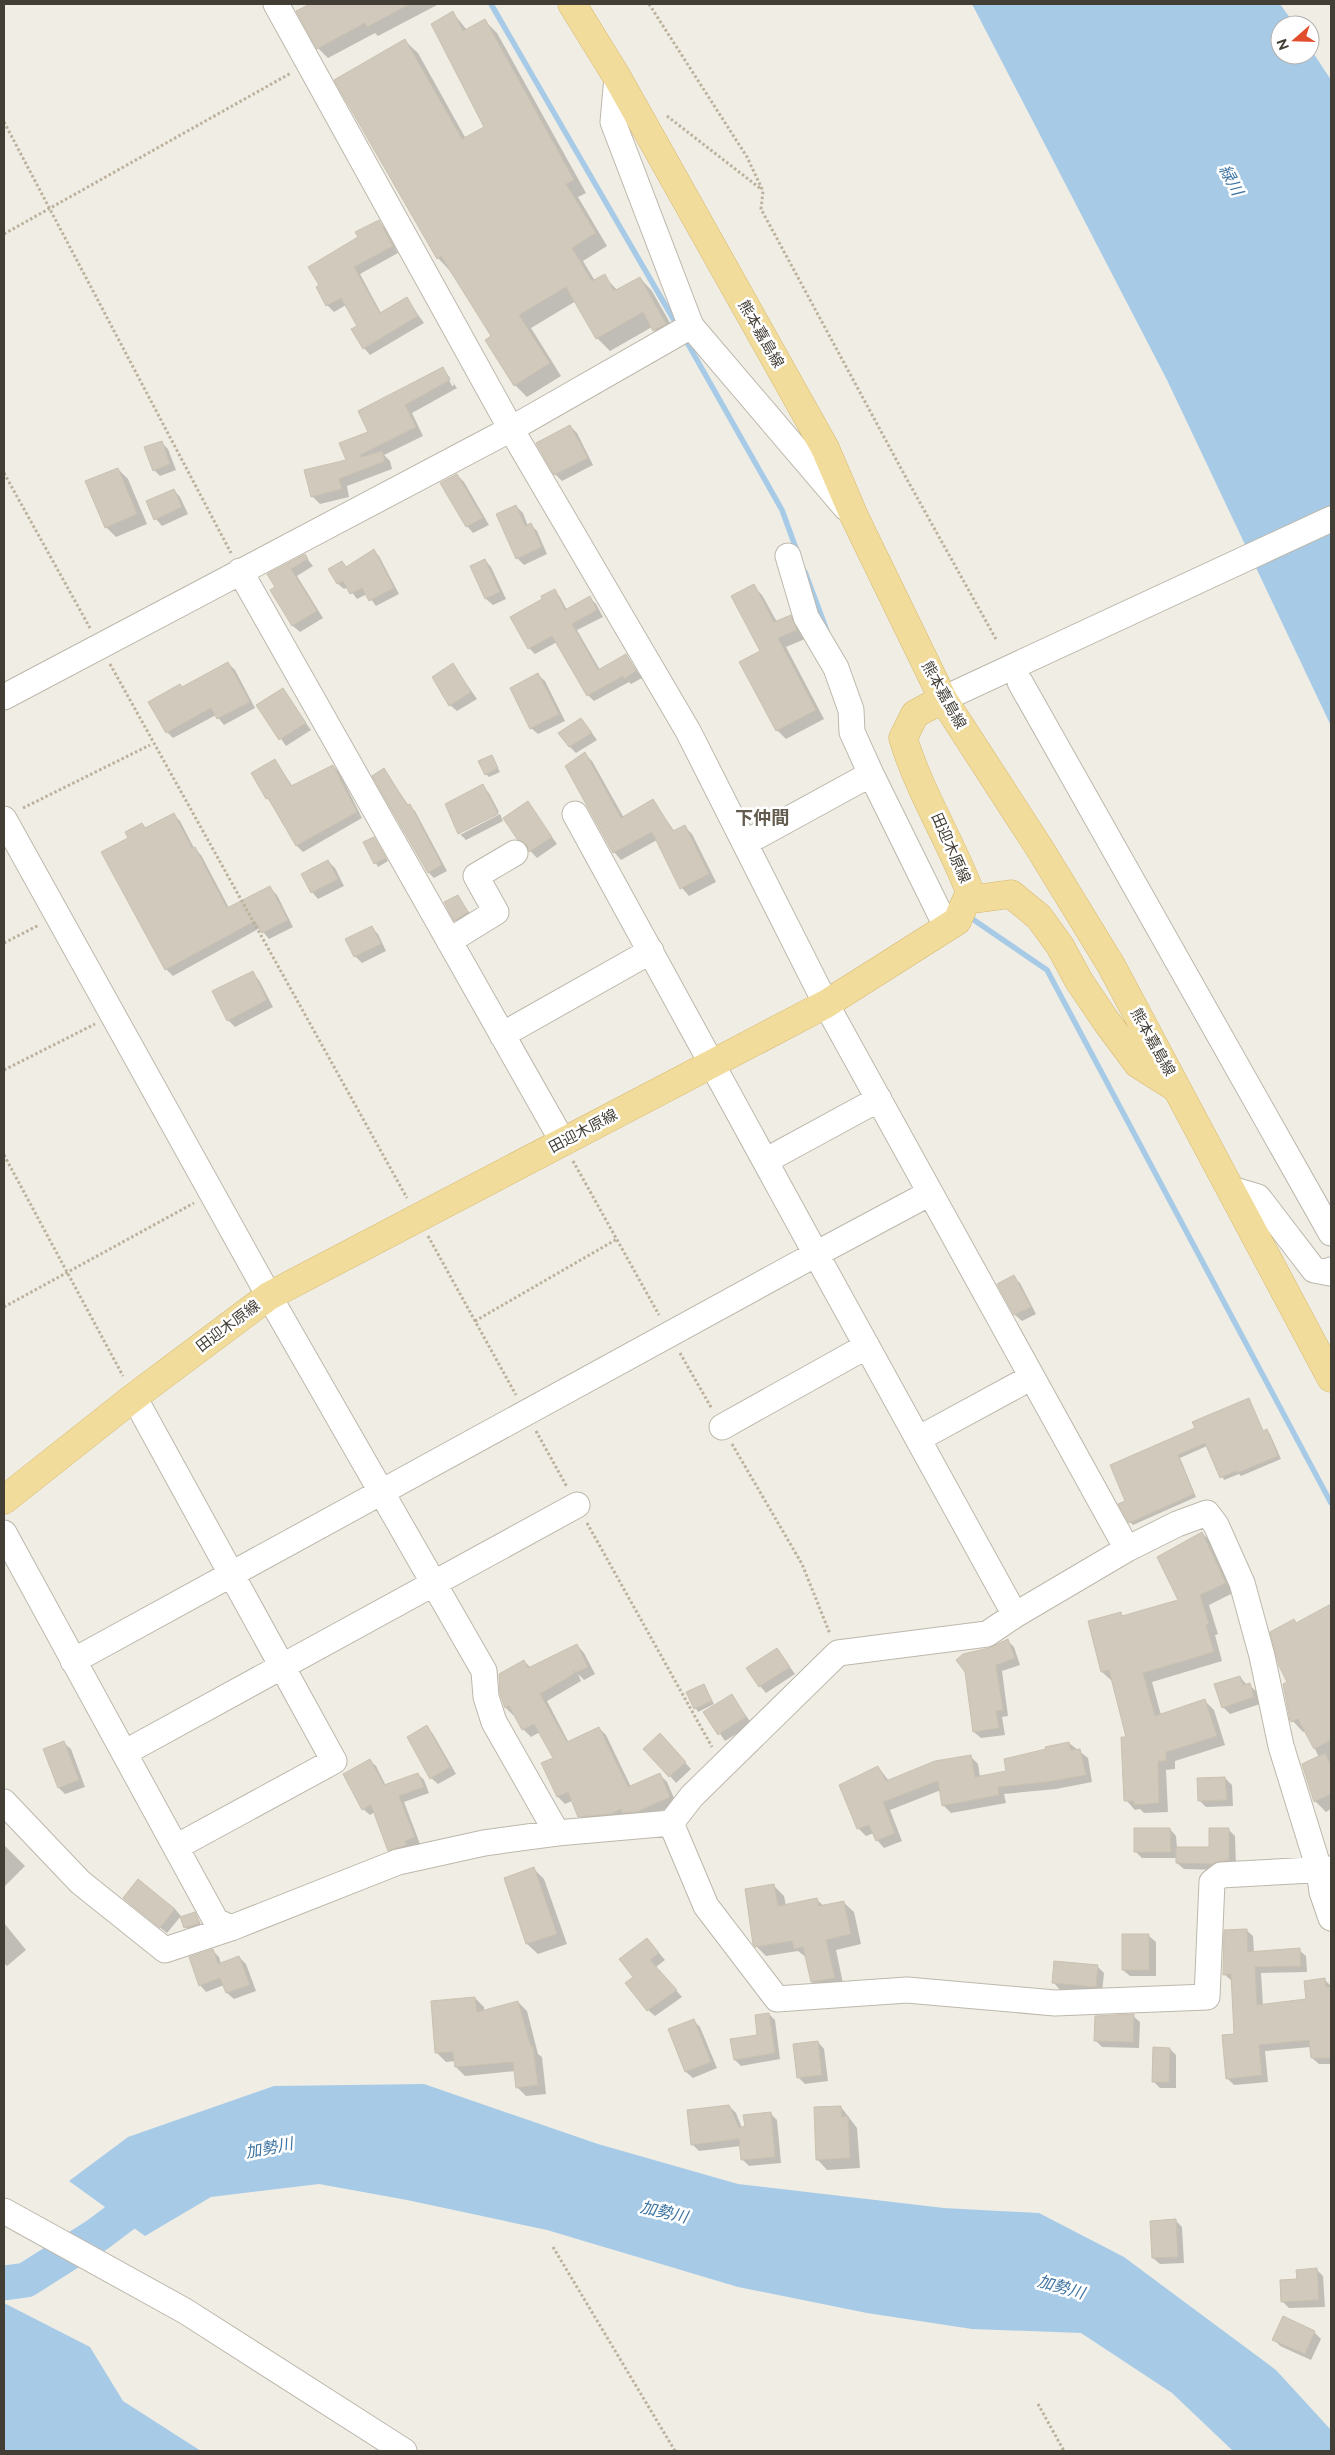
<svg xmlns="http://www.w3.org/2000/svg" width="1335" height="2455" font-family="Raleway,'Noto Sans JP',sans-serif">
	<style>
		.water { fill: #a7cbe7 }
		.shadow { fill: #0003; fill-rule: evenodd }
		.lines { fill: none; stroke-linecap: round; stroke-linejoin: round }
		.stream { stroke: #a7cbe7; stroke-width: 5.5 }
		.river { stroke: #a7cbe7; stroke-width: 35 }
		.building { fill: #d0c9bc; stroke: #cac1b0 }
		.minor-casing { stroke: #bdb8ac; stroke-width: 27 }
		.major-casing { stroke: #d5b96f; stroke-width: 29 }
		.path { stroke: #bbb19c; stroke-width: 3; stroke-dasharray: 2.5 2.5; stroke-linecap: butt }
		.minor { stroke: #fff; stroke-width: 25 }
		.major { stroke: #f2dc9c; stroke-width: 28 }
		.labels { text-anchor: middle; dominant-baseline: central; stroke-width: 5; stroke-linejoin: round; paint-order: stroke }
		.street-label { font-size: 15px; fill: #423d35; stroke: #fff }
		.water-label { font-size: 16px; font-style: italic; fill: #3c73a1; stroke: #fff }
		.quarter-label { font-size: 18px; font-weight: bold; fill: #635b4e; stroke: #fff }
	</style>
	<rect width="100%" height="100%" fill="#f0ede5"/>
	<path class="water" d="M972,4H1280L1295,25H1280V55H1310V48L1331,80V726L1167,380Z
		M424,2084L598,2144L738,2184L944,2208L1039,2213L1124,2257L1276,2370L1331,2430V2451H1233L1172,2393L1081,2333L972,2329L867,2313L738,2287L547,2230L407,2200L319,2184L211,2197L145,2236L69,2181L128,2137L274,2086Z
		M4,2303L90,2347L123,2401L201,2451H4Z"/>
	<path class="shadow" d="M312,4H439L378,36L375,33L328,58L318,48L298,12Z
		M453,13L467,30L484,20L497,33L586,193L578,197L607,246L583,261L595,281L604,276L618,291L640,278L652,291L678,337L667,343L652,327L610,351L597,338L576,301L531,328L561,376L527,397L515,385L493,336L450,271L438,258L405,41L418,53L466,139L486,128Z
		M378,221L385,228L398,253L360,274L381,313L406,298L424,323L370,355L364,348L359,326L346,305L334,312L327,305L359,238Z
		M443,369L457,388L412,413L423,436L384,455L390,461L392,469L347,486L349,497L320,504L312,496L348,461L370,433ZM447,376H449L454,385L452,386Z
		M570,426L577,433L593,465L562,481L555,474Z
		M161,442L168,449L176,470L160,476L154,470Z
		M118,469L128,479L147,524L116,537L106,527Z
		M457,475L464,482L489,525L473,533L467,526Z
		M174,490L180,497L188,514L162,526L156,519L148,502Z
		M516,506L523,513L528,526L531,525L537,531L547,554L524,565L517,558Z
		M374,551L379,556L399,594L376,606L367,594L357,599L348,587L344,589L338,584L342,562L347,568Z
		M305,556L313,566L297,576L323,618L300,632L293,626L272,591L277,588L268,575Z
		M485,560L491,567L506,599L493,605L486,599L471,566Z
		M753,586L762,595L777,622L790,617L799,626L805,639L786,647L824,719L786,739L777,730L762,651Z
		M554,591L560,597L567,610L590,598L596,604L603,617L577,630L600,670L626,655L642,678L631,684L629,682L594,701L588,695L557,642L535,654L529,648L544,600Z
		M228,663L235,670L255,708L224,725L216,715L173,738L167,732L182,688Z
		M453,665L477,699L457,711L450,705Z
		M538,675L545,681L565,721L538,734L531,728Z
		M282,690L311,730L286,746L258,705Z
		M587,726L597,740L576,753L569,746Z
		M585,754L592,761L624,818L652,800L675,832L685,827L692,834L716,882L689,896L682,888L657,840L621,860L614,852Z
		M491,756L500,772L489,777L486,774Z
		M275,760L293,787L333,766L339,772L362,818L303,852L297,846L253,773Z
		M384,770L409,806L415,811L447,871L434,878L429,873L374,776Z
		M482,786L489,793L499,812L460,832V835L500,814L503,821L466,840L459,833L447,804Z
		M527,803L557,844L537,858L518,838Z
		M174,815L180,821L194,848L201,855L229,908L270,888L277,895L293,927L269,939L260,928L173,976L166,969L130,839L142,825L146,829Z
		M374,838L388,861L378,867L365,843Z
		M328,861L335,868L344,886L318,899L312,892Z
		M457,896L474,919L462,927L455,920Z
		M372,928L378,934L386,951L362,963L355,956Z
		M252,973L259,980L273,1007L235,1027L228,1020Z
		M1013,1277L1020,1283L1036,1314L1022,1321L1015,1315L999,1285Z
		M1249,1399L1264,1432L1267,1431L1270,1434L1281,1459L1241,1476L1239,1474L1224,1480L1207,1446L1180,1458L1196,1497L1133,1525L1130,1522L1127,1501L1196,1429Z
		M1202,1533L1211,1542L1235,1592L1209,1605L1218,1634L1215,1635L1222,1661L1152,1682L1161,1715L1205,1701L1214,1710L1225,1745L1175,1761V1769L1166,1770L1168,1812L1144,1813L1140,1809L1135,1810L1126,1800L1127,1738L1112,1681L1102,1672L1121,1614L1124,1617L1179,1600Z
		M1331,1606V1809L1326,1812L1315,1801L1319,1757L1306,1731L1303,1732L1291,1719L1289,1683L1294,1621L1297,1624Z
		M1008,1641L1014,1647L1020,1665L1002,1671L1008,1716L1002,1717L1005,1735L981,1738L974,1732L990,1649Z
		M577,1645L584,1653L595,1674L584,1680L578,1674L581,1681L547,1701L569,1743L599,1728L606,1735L631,1787L660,1775L667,1782L677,1805L644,1818L587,1823L579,1816L572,1801L565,1804L558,1797L555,1759L540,1732L531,1737L523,1729L515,1714L513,1715L506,1708L524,1661L531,1668Z
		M777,1649L795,1674L766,1693L760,1686Z
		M1240,1677L1247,1685H1249L1256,1691L1260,1704L1230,1714L1223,1707Z
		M704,1685L714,1704L698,1712L687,1693Z
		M731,1695L752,1724L725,1741L705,1712Z
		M426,1727L433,1734L456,1774L438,1784L431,1778Z
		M666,1742L691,1769L676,1783L670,1776Z
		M64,1743L71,1749L85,1787L65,1794L59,1788Z
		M1069,1743L1088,1758L1092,1782L1056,1789L1004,1794L1006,1803L951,1813L943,1805L941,1790L890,1810L902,1841L884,1848L877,1840L874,1833L866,1836L858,1828L878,1767L889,1781L970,1756L978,1764L980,1777L1007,1772Z
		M369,1760L376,1766L386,1786L418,1774L424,1780L429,1793L404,1802L420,1844L395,1856L389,1850L375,1812L370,1815L363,1809Z
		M1225,1778L1232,1785L1233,1806L1206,1807L1200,1801Z
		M1170,1829L1176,1836L1177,1848L1210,1849L1229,1830L1235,1836L1236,1866L1220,1870L1184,1869L1177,1863V1858H1142L1136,1852Z
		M4,1845L25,1866L4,1887Z
		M534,1869L544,1879L567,1944L538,1954L527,1944L505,1879Z
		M774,1886L784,1896L786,1906L817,1900L824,1906L843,1902L854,1912L861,1944L836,1950L844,1988L822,1992L812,1982L807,1958L798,1951L766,1956L756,1946Z
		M131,1905L175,1909L181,1916L167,1933Z
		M194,1914L202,1926L188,1931L182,1918Z
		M4,1923L26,1950L7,1966L4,1963Z
		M1246,1930L1253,1936L1254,1952L1299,1950L1306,1956L1307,1972L1261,1973L1263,2006L1307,2001L1324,1979L1331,1986V2064H1319L1312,2058L1311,2047L1265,2051L1268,2082L1234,2085L1227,2078L1236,2035L1232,1981L1224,1974Z
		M1149,1936L1156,1942V1976H1130L1123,1970Z
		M647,1939L665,1960L656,1967L682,1997L655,2016L648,2010L634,1977Z
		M213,1951L219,1957L221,1964L239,1957L246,1964L256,1991L234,1999L227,1993L224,1985L206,1992L200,1985Z
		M1097,1966L1104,1973L1102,1993L1060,1990L1054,1983Z
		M475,1998L484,2007V2011L518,2002L527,2011L538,2054L542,2057L546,2094L526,2096L517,2087L515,2071L465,2076L456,2067L455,2061L446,2062L437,2053Z
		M769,2014L775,2020L780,2059L741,2066L735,2060L732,2040L759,2036Z
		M1133,2016L1140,2022L1139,2048L1102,2047L1096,2041Z
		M693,2020L700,2027L717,2068L693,2078L686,2072L669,2030Z
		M818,2042L824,2049L828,2081L805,2084L798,2077Z
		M1170,2049L1176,2055V2088H1160L1154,2082Z
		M729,2106L736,2113L742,2128L771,2114L777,2120L781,2163L749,2166L743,2160L741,2146L699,2151L693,2145Z
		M841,2107L857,2128L860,2168L827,2170L817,2159Z
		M1176,2221L1182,2227L1184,2263L1160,2264L1153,2258Z
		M1317,2270L1323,2276L1325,2307L1289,2308L1283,2302L1298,2280Z
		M1314,2332L1321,2339L1311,2360L1280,2346L1274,2339Z"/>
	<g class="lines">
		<path class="stream" d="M491,4L678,327
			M684,337L782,510L798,554
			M805,572L827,631
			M968,916L1047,970L1331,1503"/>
		<path class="river" d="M4,2283L26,2280L97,2235L157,2190"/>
	</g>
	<path class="building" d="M310,4H410L367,27L365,23L317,49L296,11Z
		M453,11L463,31L485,19L574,180L566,184L596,233L572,248L592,281L605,274L614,291L640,277L666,324L653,331L643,312L596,339L566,287L519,315L550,363L514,386L485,340L491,336L441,256L437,259L334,80L405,39L462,139L484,127L431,24Z
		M379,220L393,246L354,267L380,313L407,297L418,316L363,349L351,329L357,326L341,298L326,306L316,287L319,285L308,267L358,237L355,232Z
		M443,367L450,380L405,405L416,427L360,455L361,457L382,451L385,461L339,479L342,489L311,497L304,470L346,460L339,443L368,432L358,411Z
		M570,425L588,458L554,475L536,443Z
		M162,441L170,464L153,471L144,447Z
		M118,468L137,514L105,528L85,481Z
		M457,474L483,518L466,527L440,483Z
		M174,489L182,507L154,520L146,501Z
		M516,505L525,526L531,523L542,547L516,559L496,514Z
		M374,549L394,588L369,601L362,588L350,594L343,581L337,584L328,569L342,561L346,567Z
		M305,554L308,559L291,569L317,611L292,626L270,590L275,587L267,574Z
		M485,559L500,592L485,599L470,566Z
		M754,584L774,622L791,615L797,630L778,638L816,710L776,731L739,662L760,651L731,596Z
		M555,589L565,610L590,596L597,610L572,624L598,670L626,654L636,671L624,679L623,676L587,696L552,636L528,649L510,617L542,599L541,596Z
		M228,662L250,702L217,719L211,708L166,733L148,702L180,684L182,687Z
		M453,663L471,692L449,706L432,677Z
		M538,673L559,714L530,729L510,688Z
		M283,688L306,723L279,740L256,705Z
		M581,718L592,733L569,747L558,733Z
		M585,752L621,818L653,799L673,831L685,825L709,874L680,889L652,832L613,853L565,766Z
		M492,755L498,768L485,775L478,761Z
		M275,759L291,786L333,765L357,812L296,846L268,798L266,799L251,773Z
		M384,768L407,805L410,804L442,865L428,873L372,776Z
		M483,784L498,814L458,834L445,804Z
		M528,801L552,837L529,852L527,845L517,839L503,818Z
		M174,813L192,848L195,847L227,908L270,886L288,920L262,933L255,921L165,970L101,852L128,838L125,832L142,823L145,828Z
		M374,837L386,858L374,864L363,842Z
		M328,860L338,879L311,893L301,874Z
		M458,895L468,912L454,921L444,902Z
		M372,926L381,944L354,957L345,939Z
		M253,971L267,1000L227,1021L212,991Z
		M1014,1275L1031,1307L1014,1315L997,1284Z
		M1249,1398L1263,1431L1267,1429L1278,1456L1237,1473L1236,1471L1220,1478L1205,1443L1178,1455L1194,1494L1129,1523L1118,1504L1125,1501L1110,1465L1195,1428L1192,1422Z
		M1202,1532L1226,1583L1200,1595L1209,1624L1206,1625L1214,1652L1143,1673L1155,1716L1205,1699L1217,1736L1166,1752V1761H1158L1159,1803L1134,1805V1801H1124L1121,1737H1126L1109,1670L1101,1672L1088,1621L1121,1612L1122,1616L1178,1600L1157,1557Z
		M1331,1604V1740L1314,1749L1298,1719L1291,1722L1290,1720L1283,1684L1287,1682L1279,1666L1270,1632L1294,1619L1296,1623Z
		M1008,1639L1015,1658L996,1665L1003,1710L996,1711L999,1728L973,1732L965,1672L956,1660L963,1654L989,1648Z
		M577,1644L588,1667L575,1673L573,1670L574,1674L540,1694L567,1742L599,1727L628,1787L660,1773L670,1797L637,1812L622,1813L621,1809L611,1814L578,1817L568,1792L557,1797L541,1763L553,1758L534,1724L522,1730L509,1706L505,1708L500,1694L499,1674L524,1660L528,1668Z
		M777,1648L790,1667L759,1687L746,1668Z
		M1240,1676L1243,1685L1250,1683L1254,1697L1222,1708L1214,1684Z
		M704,1684L712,1701L694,1709L686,1692Z
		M732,1694L746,1717L718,1735L703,1712Z
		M427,1725L450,1767L430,1779L407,1737Z
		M660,1733L686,1762L669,1777L643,1749Z
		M64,1741L79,1780L58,1788L43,1749Z
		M1069,1742L1071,1750L1080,1749L1086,1775L1047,1782L998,1787L999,1795L942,1806L938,1781L883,1802L895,1833L876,1841L869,1825L857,1829L839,1785L878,1766L886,1781L935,1761L971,1755L975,1777L1006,1771L1004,1759L1046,1749L1045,1747Z
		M1325,1753L1331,1765V1794L1314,1802L1302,1764Z
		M370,1759L384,1785L418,1773L424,1787L399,1796L415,1837L405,1841L406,1845L388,1851L371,1805L362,1810L343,1774Z
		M1225,1777L1227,1800L1198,1801L1197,1778Z
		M1134,1828H1170L1171,1852H1134Z
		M1209,1828H1229V1860L1212,1864L1176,1863V1847H1209Z
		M534,1867L557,1934L526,1944L504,1878Z
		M138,1879L175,1909L160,1928L123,1898Z
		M774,1884L778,1906L817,1898L819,1906L844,1901L851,1934L826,1940L835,1978L811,1982L803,1947L794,1949L792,1941L755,1947L753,1944L745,1889Z
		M195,1912L200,1923L184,1928L180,1917Z
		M1247,1929L1248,1952L1300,1948L1301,1966L1255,1967L1257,2005L1306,1999L1304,1981L1325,1978L1326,1987H1331V2058H1311L1309,2040L1259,2045L1262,2075L1226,2079L1222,2035L1234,2034L1231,1974L1223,1975L1224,1930Z
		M1122,1934H1149V1970H1122Z
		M647,1938L659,1953L650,1960L677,1990L647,2011L625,1983L633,1977L619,1959Z
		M213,1949L218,1964L239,1956L250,1985L226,1993L220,1978L199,1986L189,1957Z
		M1054,1961L1098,1965L1096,1987L1052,1983Z
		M475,1997L477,2012L518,2001L531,2047L533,2046L538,2085L516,2088L513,2062L455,2067L453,2052L435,2053L431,2001Z
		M769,2013L775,2053L734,2060L730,2039L757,2035L755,2015Z
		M1134,2014L1133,2042L1094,2041L1095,2016Z
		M694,2019L711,2062L685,2072L668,2029Z
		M818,2041L822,2075L797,2078L793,2044Z
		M1153,2047L1170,2048L1169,2082H1152Z
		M729,2105L739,2128L745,2126L743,2115L771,2112L775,2157L741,2160L739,2139L691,2145L687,2110Z
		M841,2106L842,2117L848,2116L850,2158L816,2160L814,2107Z
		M1176,2219L1178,2257L1152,2258L1150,2221Z
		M1317,2268L1319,2300L1281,2302L1280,2280L1297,2279L1296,2270Z
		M1283,2316L1315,2331L1305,2354L1272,2340Z"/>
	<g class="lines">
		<g class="minor-casing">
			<path id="minor" d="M276,4L511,429L688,731L826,1004L1127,1549
				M617,77L613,122L691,326L846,508
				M788,556L806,617L836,668L851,710L852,732L871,774
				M240,571L563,1142
				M1020,682L1331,1233
				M4,697L511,429L691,326
				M943,699L1331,519
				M575,814L816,1254L930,1193
				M4,819L269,1296L484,1671L486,1697L494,1722L557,1833
				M745,843L871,774L947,928
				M449,941L496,912L476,876L515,853
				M502,1035L651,951
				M765,1161L879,1099
				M1231,1189L1258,1197L1314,1270L1330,1273L1331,1270
				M134,1397L334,1761L176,1847
				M722,1427L867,1346
				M918,1439L1032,1377
				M4,1533L216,1921L231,1928
				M73,1661L816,1254L1015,1615
				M124,1753L577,1505
				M4,1802L80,1882L165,1950L231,1928L398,1862L484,1843L557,1833L671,1823L692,1796L838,1653L987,1634L1015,1615L1127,1549L1177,1524L1207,1513L1216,1525L1242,1583L1262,1656L1281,1746L1319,1869L1322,1892L1331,1918
				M671,1823L706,1906L777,1999L907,1990L1055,2003L1207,1997L1212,1882L1221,1875L1331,1869
				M4,2211L185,2311L404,2451"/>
		</g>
		<g class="major-casing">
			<path id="major" d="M572,4L617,77L825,448L855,518L943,699L1040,849L1111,965L1331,1378
				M967,900L1011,894L1039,917L1060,946L1079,981L1106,1021L1138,1064L1176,1088
				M4,1500L134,1397L269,1296L826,1004L957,921L970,892C950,840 919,791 903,738L915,714L943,699"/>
		</g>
		<path class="path" d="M649,4L747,157L763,191L761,209L904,474L997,641
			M667,116L761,189
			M4,122L231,553
			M4,234L291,73
			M4,473L90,628
			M110,664L407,1198
			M23,808L150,745
			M4,943L39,925
			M4,1070L95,1024
			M4,1155L123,1376
			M573,1161L659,1315
			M428,1236L516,1395
			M4,1307L194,1203
			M475,1321L617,1239
			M680,1353L712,1409
			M536,1431L567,1487
			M732,1444L802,1564L830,1634
			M587,1523L712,1747
			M553,2247L675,2451
			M1038,2404L1064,2451"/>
		<use href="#minor" class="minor"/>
		<use href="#major" class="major"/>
	</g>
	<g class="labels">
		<g class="street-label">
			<text transform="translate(761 334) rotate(60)">熊本嘉島線</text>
			<text transform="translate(944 695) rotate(61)">熊本嘉島線</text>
			<text transform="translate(951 848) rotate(66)">田迎木原線</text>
			<text transform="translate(1153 1042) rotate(61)">熊本嘉島線</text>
			<text transform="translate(583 1131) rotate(-28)">田迎木原線</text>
			<text transform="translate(228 1326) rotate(-37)">田迎木原線</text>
		</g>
		<g class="water-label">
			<text transform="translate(1231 180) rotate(62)">緑川</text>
			<text transform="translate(269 2148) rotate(-11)">加勢川</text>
			<text transform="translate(664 2212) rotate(13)">加勢川</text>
			<text transform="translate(1061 2287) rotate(16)">加勢川</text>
		</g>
		<g class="quarter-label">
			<text x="762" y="817">下仲間</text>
		</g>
	</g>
	<rect width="1335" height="2455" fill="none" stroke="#423d35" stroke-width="10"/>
	<g transform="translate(1295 40) rotate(250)"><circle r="24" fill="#ffffff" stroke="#b3b1ae"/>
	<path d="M0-4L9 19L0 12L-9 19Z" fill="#e14d2c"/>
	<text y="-8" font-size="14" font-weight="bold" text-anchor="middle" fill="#423d35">N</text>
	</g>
</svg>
